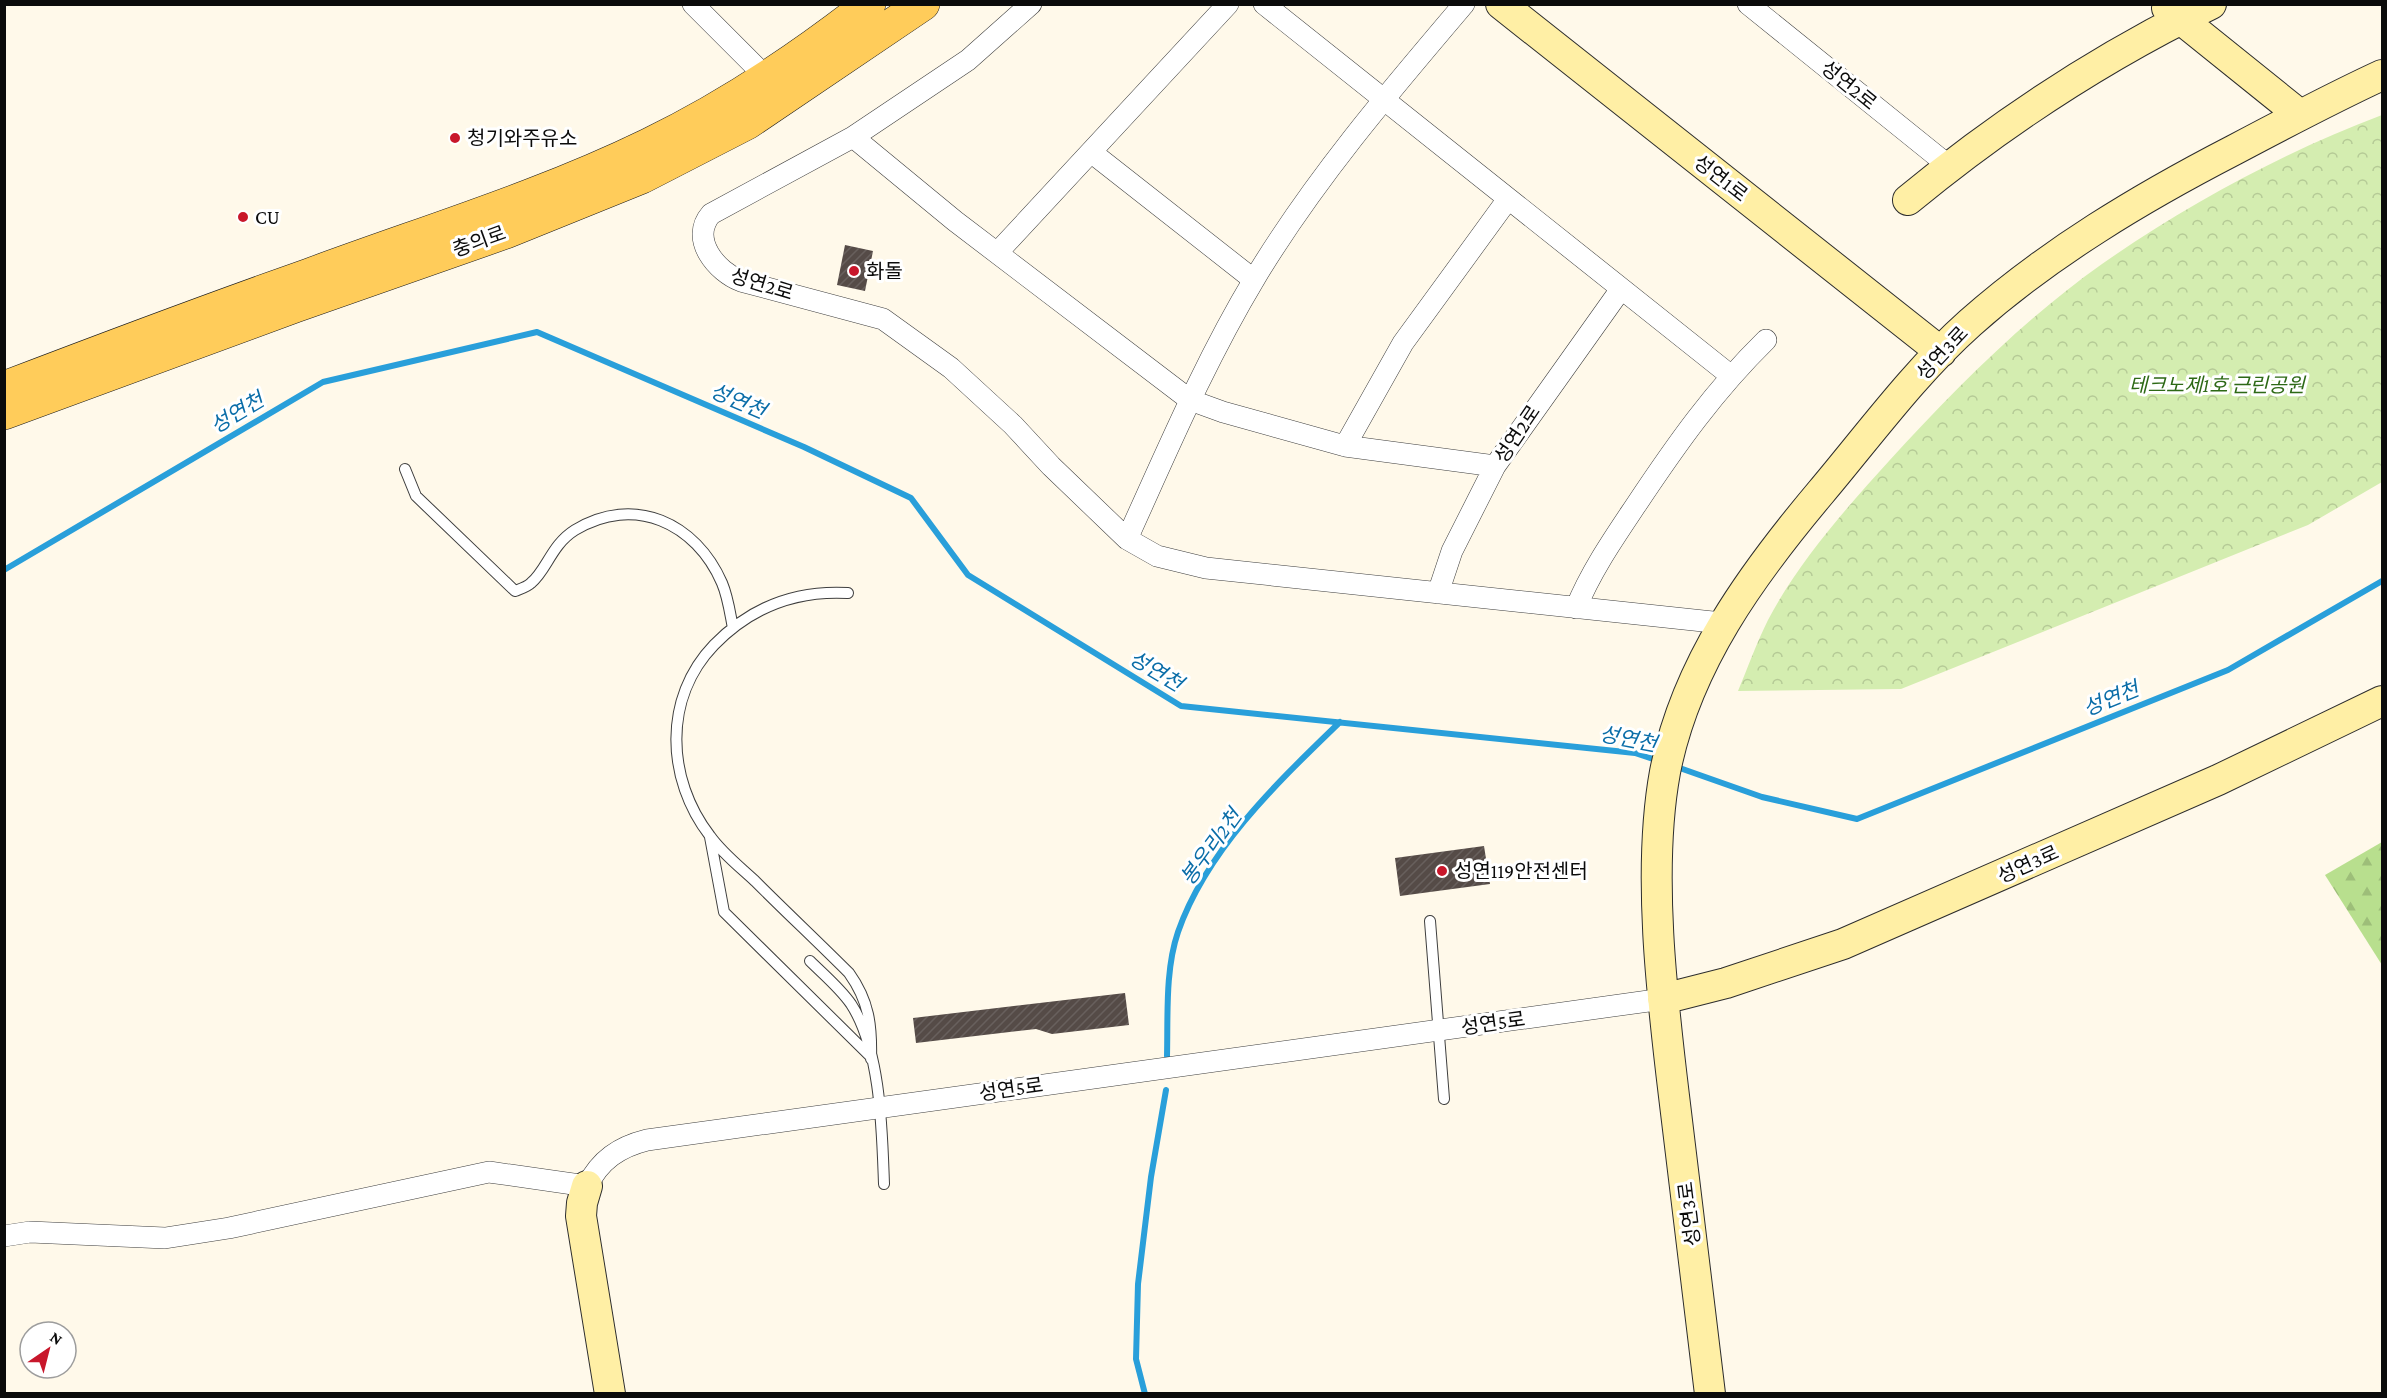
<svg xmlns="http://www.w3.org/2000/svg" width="2387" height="1398" font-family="'Crimson Pro','Noto Sans KR',serif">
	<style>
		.forest { fill: url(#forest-firs) }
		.park { fill: url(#park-crowns) }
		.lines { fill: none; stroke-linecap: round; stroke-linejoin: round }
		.stream { stroke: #299fda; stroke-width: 6 }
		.building { fill: url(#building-hatch) }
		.lane-casing { stroke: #3e3e3e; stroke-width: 12 }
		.street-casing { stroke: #3e3e3e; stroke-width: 22 }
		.secondary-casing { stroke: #2d2d2d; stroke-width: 32 }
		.primary-casing { stroke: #1c1c1c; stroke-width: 34 }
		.lane { stroke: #fff; stroke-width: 10 }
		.street { stroke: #fff; stroke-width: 21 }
		.secondary { stroke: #ffefa5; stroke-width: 30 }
		.primary { stroke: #ffcc5a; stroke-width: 33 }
		.poi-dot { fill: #c8172b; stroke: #fff; stroke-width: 2 }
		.labels { text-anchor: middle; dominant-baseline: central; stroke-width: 6; stroke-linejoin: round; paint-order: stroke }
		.street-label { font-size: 20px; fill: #0b0b0b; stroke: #fff }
		.poi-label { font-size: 20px; fill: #0b0b0b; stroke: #fff; text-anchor: start }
		.park-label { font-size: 20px; font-style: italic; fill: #2d6916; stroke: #fff }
		.water-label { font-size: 21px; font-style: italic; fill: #0a6da8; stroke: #fff }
	</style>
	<defs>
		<pattern id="forest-firs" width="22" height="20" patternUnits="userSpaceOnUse" patternTransform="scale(1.5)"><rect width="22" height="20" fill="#b8df8e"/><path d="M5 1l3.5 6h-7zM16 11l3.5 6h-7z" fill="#9dbe79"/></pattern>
		<pattern id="park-crowns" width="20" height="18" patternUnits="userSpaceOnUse" patternTransform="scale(1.5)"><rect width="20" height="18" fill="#d4edb0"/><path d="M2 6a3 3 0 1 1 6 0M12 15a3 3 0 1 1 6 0" fill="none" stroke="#b5ca96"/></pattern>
		<pattern id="building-hatch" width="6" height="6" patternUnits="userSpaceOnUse" patternTransform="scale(1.5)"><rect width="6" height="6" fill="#554b47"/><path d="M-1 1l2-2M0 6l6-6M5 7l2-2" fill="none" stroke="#68605d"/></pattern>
	</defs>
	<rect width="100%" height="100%" fill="#fff9ea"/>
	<path class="forest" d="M2382,842V965L2325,875Z"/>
	<path class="park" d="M2382,115V482L2308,525L1901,689L1738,691C1748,667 1757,642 1768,620C1797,564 1847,507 1889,461C1954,390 2023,320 2102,264C2188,204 2284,152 2382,115Z"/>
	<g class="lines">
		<path class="stream" d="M4,570L323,382L537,332L804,447L911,498L968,575L1181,706L1635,753L1659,761
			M1674,766L1762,797L1857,819L2228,670L2382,581
			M1167,1056C1168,1016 1165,970 1178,932C1207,849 1278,782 1340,722
			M1145,1394L1136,1359L1138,1284L1151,1177L1166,1090"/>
	</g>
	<path class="building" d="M845,245L873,251L865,291L837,285Z
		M1484,846L1490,884L1400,896L1395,858Z
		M1125,993L1129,1025L1052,1034L1036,1029L916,1043L913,1018Z"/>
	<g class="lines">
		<g class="lane-casing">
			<path id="lane" d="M405,469L416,496L515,591C520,589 527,587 531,583C547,570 551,545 575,530C634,494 696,523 722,583C728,597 730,613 733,628
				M848,593C796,590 751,607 714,645C663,698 666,779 710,836C722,853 740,867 755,881C786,912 818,942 849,973C869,1001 872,1025 871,1059
				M710,837L724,912L871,1057
				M1430,921L1444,1099
				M810,961C823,974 840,988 851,1004C881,1050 882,1131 884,1184"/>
		</g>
		<g class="street-casing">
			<path id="street" d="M693,4L766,77
				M1031,4L968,60L853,137L711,214C689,239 717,272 741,281L883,319L951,368L1013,425L1051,466L1127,539L1157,556L1206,568L1722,623
				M1264,4L1730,375
				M1748,4L1949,166
				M853,137L955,221L1190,400L1223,412L1345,446L1495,466
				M1091,152L1254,280
				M997,253L1228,4
				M1345,446L1403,343L1508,199
				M1127,539C1167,451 1205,361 1255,278C1314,180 1390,91 1464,4
				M1438,593L1452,551L1495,466L1621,289
				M1576,608C1591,571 1614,538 1636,505C1676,445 1714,391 1766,340
				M4,1236L30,1232L165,1238L229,1228L489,1172L587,1186C600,1160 619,1147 647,1140L1663,999"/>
		</g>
		<g class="secondary-casing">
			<path id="secondary" d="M1501,4L1941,352
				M2167,8L2300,115
				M1908,200C2000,124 2104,56 2211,4
				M1663,999L1726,983L1843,944L2218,780L2382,701
				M587,1186L582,1203L581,1216L610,1394
				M1710,1394C1698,1294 1686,1195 1674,1096C1662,997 1647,870 1665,772C1686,664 1752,574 1821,492C1869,435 1914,373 1970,323C2049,253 2141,198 2234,150C2283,124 2332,98 2382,75"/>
		</g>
		<g class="primary-casing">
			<path id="primary" d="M4,388C106,349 207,311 309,275C422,233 539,198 648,145C727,107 800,58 869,4
				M4,413L295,306L506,232L642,177L747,123L923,4"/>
		</g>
		<use href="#lane" class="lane"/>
		<use href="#street" class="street"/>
		<use href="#secondary" class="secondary"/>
		<use href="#primary" class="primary"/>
	</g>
	<g class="poi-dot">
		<circle cx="455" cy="138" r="6"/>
		<circle cx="243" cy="217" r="6"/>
		<circle cx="854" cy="271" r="6"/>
		<circle cx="1442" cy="871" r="6"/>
	</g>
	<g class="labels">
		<g class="street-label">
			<text transform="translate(1849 85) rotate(39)">성연2로</text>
			<text transform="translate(1721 178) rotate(38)">성연1로</text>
			<text transform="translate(479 241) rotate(-20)">충의로</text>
			<text transform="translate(762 284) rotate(17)">성연2로</text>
			<text transform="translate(1942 353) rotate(-47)">성연3로</text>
			<text transform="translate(1517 434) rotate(-56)">성연2로</text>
			<text transform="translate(2028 864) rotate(-24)">성연3로</text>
			<text transform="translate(1493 1023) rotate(-8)">성연5로</text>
			<text transform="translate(1011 1089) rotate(-8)">성연5로</text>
			<text transform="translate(1689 1214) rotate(-97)">성연3로</text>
		</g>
		<g class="poi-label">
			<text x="467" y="138">청기와주유소</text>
			<text x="255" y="217">CU</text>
			<text x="866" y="271">화돌</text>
			<text x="1454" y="871">성연119안전센터</text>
		</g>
		<g class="park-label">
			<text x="2217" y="385">테크노제1호 근린공원</text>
		</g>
		<g class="water-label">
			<text transform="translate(738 401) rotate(23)">성연천</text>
			<text transform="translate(237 413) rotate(-31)">성연천</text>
			<text transform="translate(1156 671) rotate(31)">성연천</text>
			<text transform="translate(2111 699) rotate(-22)">성연천</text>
			<text transform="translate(1628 739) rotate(11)">성연천</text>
			<text transform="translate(1211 847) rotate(-54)">봉우리2천</text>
		</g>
	</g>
	<rect width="2387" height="1398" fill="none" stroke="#0b0b0b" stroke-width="12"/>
	<g transform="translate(48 1350) rotate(35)"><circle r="28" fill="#ffffff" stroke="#9d9d9d" stroke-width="1.5"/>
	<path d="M0-4.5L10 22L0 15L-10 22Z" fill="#c8172b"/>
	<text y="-9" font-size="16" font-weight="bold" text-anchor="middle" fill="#0b0b0b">N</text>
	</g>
</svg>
